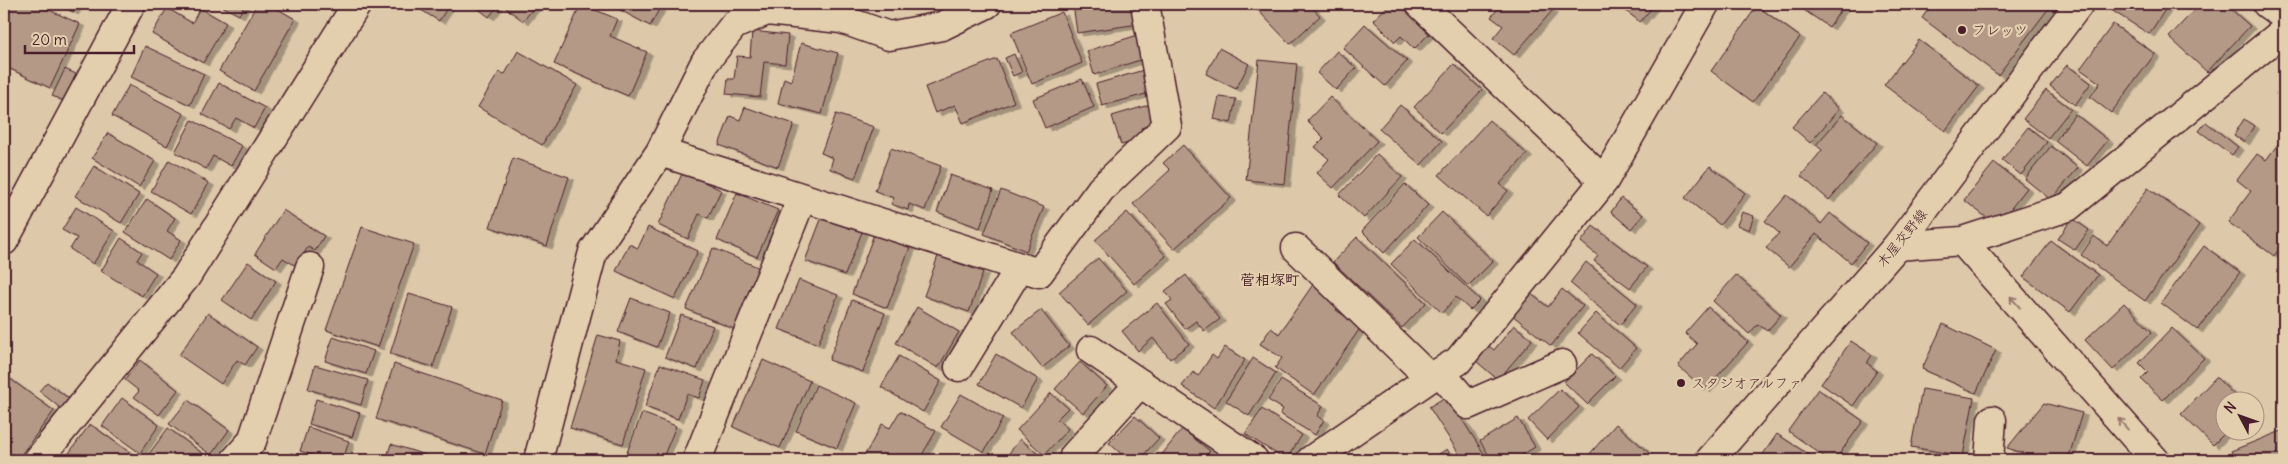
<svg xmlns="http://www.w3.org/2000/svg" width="2288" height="464" font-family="Delius,'Klee One',sans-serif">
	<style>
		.building { fill: #b39986; stroke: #4a1f2b; filter: url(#shadow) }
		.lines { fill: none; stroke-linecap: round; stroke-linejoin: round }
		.minor-casing { stroke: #4a1f2b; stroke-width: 31 }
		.major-casing { stroke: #4a1f2b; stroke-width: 31 }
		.minor { stroke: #e3cfae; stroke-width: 28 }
		.major { stroke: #e3cfae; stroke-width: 28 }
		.oneway { stroke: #96776c }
		.poi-dot { fill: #4a1f2b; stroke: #e3cfae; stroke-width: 2 }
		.labels { text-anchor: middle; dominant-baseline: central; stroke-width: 4.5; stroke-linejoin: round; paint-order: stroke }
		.poi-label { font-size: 14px; fill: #4a1f2b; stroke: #e3cfae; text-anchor: start }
		.street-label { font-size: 14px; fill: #4a1f2b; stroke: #e3cfae }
		.neighbourhood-label { font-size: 15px; font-weight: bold; fill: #4a1f2b; stroke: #e3cfae }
	</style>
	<defs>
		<filter id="shadow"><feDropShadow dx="5.5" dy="3" stdDeviation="0" flood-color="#0004"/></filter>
	</defs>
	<rect width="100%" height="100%" fill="#ddc8a9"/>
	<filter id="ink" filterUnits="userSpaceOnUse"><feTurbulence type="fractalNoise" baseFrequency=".02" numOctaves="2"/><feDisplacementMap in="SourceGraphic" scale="10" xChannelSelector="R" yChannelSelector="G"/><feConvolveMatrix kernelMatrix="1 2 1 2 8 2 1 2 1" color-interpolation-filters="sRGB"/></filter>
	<g filter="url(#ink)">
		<path class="building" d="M4,4H36L80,24L50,88L4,66Z
			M57,4H77L73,12Z
			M218,4H245L239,15Z
			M257,4H269L295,19L254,91L219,71Z
			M321,4H333L330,9Z
			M425,4H446L449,5L439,21L421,10Z
			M472,4H499L489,17Z
			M501,4H537L523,21Z
			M581,4L617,19L610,36L647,52L628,96L554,64Z
			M609,4H662L650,26Z
			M1073,4H1136L1139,24L1077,33Z
			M1252,4H1309L1320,16L1290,44Z
			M1390,4H1408L1434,29L1414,49L1401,36L1395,42L1373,20Z
			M1502,4H1545L1552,11L1514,55L1493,38L1503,26L1491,17Z
			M1617,4H1655L1640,22Z
			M1795,4H1845L1829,27Z
			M1932,4H2052L1998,75L1922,18Z
			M2111,4H2169L2149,34L2108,8Z
			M2200,4H2225L2250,26L2207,72L2169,37Z
			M1757,6L1800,37L1753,102L1711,71Z
			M167,8L192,23L200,8L226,23L203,63L152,34Z
			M1062,12L1082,63L1032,84L1011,33Z
			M1365,24L1407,61L1385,86L1343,48Z
			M2113,24L2155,54L2111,113L2090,97L2100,83L2080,69Z
			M752,31L788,35L785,64L764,62L760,97L726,94L728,79H734L737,56L750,57Z
			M1138,35L1146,58L1094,75L1087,51Z
			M1919,40L1979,86L1945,131L1884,85Z
			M801,43L838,53L822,114L778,103L784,78L791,81Z
			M145,46L204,74L190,105L131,77Z
			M1219,48L1249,64L1236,89L1206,74Z
			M518,51L577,85L542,145L478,107L499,72L505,74Z
			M1337,51L1356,68L1336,90L1317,73Z
			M1014,54L1022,72L1013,76L1005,58Z
			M997,59L1014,102L963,123L955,105L935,113L925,87Z
			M1259,60L1297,64L1285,184L1246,180Z
			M1454,64L1482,90L1441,133L1414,107Z
			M2067,65L2091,83L2075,105L2050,86Z
			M65,69L76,74L64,101L52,96Z
			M1147,69L1153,92L1102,106L1096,84Z
			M1082,79L1094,107L1045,128L1033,99Z
			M2284,82V101L2276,94Z
			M219,83L265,108L254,128L236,118L229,129L202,114Z
			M129,85L184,114L167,146L112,116Z
			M2046,90L2071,109L2048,138L2023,119Z
			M1822,93L1839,109L1810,143L1792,127Z
			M1219,97L1236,99L1231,123L1214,119Z
			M1330,97L1377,141L1333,188L1317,173L1329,159L1315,147L1324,138L1307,121Z
			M1152,104L1157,124L1141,128L1143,139L1121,145L1112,116Z
			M1400,105L1442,141L1421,165L1379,129Z
			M745,107L794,124L778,167L719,145L730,116L740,120Z
			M836,114L874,127L855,178L830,169L833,158L821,153Z
			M2075,114L2108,140L2087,166L2055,141Z
			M1842,115L1877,143L1829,200L1801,176L1822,150L1816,145Z
			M2244,119L2254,126L2244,142L2234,135Z
			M192,120L242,146L231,166L213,156L206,169L175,152Z
			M1489,120L1527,154L1500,184L1508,191L1486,216L1439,175Z
			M2206,122L2238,147L2232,155L2199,131Z
			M2028,127L2047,142L2021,175L2002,160Z
			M108,133L155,161L139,187L92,158Z
			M2284,136V242L2274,256L2228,222L2251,191L2237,180L2257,154L2266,160Z
			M1183,145L1231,198L1174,249L1133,204L1170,170L1163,163Z
			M2051,146L2078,168L2051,200L2025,179Z
			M891,148L941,166L925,210L909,204L908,210L891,204L894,198L875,191Z
			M1377,154L1402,177L1364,218L1339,195Z
			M513,158L569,177L547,246L490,227Z
			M169,160L209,183L191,214L151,191Z
			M1994,163L2027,188L1997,226L1964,200Z
			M94,166L139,194L121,223L75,196Z
			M1710,166L1745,193L1720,225L1685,198Z
			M683,172L721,190L708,218L699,214L688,239L658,225Z
			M950,175L993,190L980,228L937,212Z
			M1405,184L1428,205L1384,253L1362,231Z
			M2148,188L2199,225L2145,301L2081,255L2094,236L2107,246Z
			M1001,190L1044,207L1026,251L984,234Z
			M737,193L778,210L757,257L717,240Z
			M1787,195L1821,224L1830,213L1867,243L1851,263L1816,234L1789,267L1766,248L1779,233L1765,221Z
			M1621,198L1643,215L1631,229L1611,212Z
			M147,199L175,218L167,231L181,240L169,260L125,232Z
			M76,207L114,231L93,264L70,249L77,238L62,230Z
			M283,210L324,236L315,251L308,247L296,266L283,258L276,268L255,254Z
			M1127,212L1166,256L1134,284L1095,240Z
			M1442,212L1493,261L1468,286L1418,237Z
			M1742,212L1754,216L1749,230L1737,225Z
			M822,217L862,232L845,275L805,261Z
			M2072,218L2089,230L2075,250L2058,239Z
			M1593,226L1647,267L1630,288L1594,261L1598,256L1581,242Z
			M362,227L414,244L378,347L326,330Z
			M648,227L698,251L675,299L616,271L629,244L638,248Z
			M874,234L910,247L887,308L852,294Z
			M1357,237L1426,303L1402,328L1333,262Z
			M121,238L142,252L137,260L156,273L142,296L101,271Z
			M1415,239L1480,300L1470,310L1456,297L1442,313L1391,264Z
			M2051,241L2098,275L2070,312L2023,277Z
			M2204,246L2240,272L2197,330L2161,303Z
			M713,248L760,268L734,329L686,309Z
			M938,256L983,272L969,312L924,296Z
			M1098,258L1127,291L1088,325L1059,292Z
			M248,262L276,281L251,320L222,300Z
			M1586,262L1637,304L1620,325L1570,283Z
			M1186,275L1220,319L1204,331L1196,321L1185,329L1166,304L1172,300L1165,291Z
			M1736,275L1781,315L1767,331L1758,324L1749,334L1713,301Z
			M799,280L838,295L818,344L779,329Z
			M1314,283L1342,302L1336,310L1361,327L1314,395L1275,368L1282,358L1260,344L1271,328L1279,334Z
			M1562,289L1583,306L1551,346L1512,315L1530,293L1548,307Z
			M409,294L452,307L433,367L390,354Z
			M631,298L670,313L657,347L618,332Z
			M852,300L885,313L863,372L829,360Z
			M1157,303L1189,344L1170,359L1153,338L1138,351L1122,331Z
			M2124,303L2152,332L2113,370L2085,340Z
			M917,307L959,332L938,368L896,343Z
			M1708,307L1748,342L1705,390L1678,366L1697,344L1685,333Z
			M1041,310L1069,346L1042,368L1013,332Z
			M208,313L257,347L245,365L237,360L221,384L179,355Z
			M1596,313L1636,348L1619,368L1578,333Z
			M681,315L713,326L697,369L665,357Z
			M1943,324L1996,350L1976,393L1922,369Z
			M1514,325L1532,340L1498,380L1476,361L1489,346L1494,350Z
			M2172,328L2204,358L2163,400L2141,379L2148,372L2139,363Z
			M598,335L620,341L616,359L646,368L623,444L570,428Z
			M333,337L374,351L366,374L325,361Z
			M1851,341L1872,355L1867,363L1877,371L1853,406L1821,384Z
			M1225,347L1245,360L1214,408L1182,386L1193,372L1198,376L1212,355L1217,359Z
			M996,354L1038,379L1021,408L979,384Z
			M1592,354L1615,376L1587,404L1564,382Z
			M899,356L941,381L923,412L881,387Z
			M1253,358L1276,373L1249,416L1226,401Z
			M140,360L178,390L159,415L134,397L139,391L125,380Z
			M763,360L810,381L780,448L733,427Z
			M1080,362L1107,386L1083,413L1055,389Z
			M394,364L502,400L485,454L376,419Z
			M660,364L705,380L699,398L687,394L678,419L645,407Z
			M315,365L368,380L361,405L308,389Z
			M5,375L54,411L17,460H4Z
			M2216,377L2241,402H2226V432L2213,445L2181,414Z
			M1281,380L1323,406L1317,416L1324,420L1315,435L1280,414L1283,409L1268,400Z
			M47,382L72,401L64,411L39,391Z
			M816,385L856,403L837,448L796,431Z
			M1560,389L1579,407L1547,440L1528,420Z
			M1818,389L1863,421L1835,460H1829L1788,431Z
			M1922,389L1974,398L1963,456L1911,447Z
			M1051,393L1068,408L1057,419L1068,429L1044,455L1017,430Z
			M961,394L1003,418L984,452L941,427Z
			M1447,396L1488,460H1463L1429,407Z
			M122,398L159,425L140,453L102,426Z
			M316,399L360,413L352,437L309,424Z
			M188,400L229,430L211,455L169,424Z
			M2044,403L2082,413L2068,460L2045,456L2044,460H2021L2023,453L2007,448Z
			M1262,409L1302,435L1286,460L1245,434Z
			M900,411L936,431L919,460H862L882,424L890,428Z
			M642,413L676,426L662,460H639L626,455Z
			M1135,416L1159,438L1139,460H1128L1109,443Z
			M1518,418L1535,447L1514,460H1492L1480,441Z
			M90,424L139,459L138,460H64Z
			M1616,424L1657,460H1590L1587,457Z
			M308,427L349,441L343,460H326L300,451Z
			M168,428L210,459L209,460H157L149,454Z
			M1182,429L1210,451L1202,460H1165L1160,457Z
			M2284,430V460H2235L2231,451Z
			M1777,434L1817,460H1759Z
			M1020,439L1045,460H1009L1006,457Z
			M391,444L438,459V460H386Z
			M1447,449L1454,460H1429Z
			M291,453L312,460H289Z
			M970,453L984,460H967Z
			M1216,454L1224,460H1211Z"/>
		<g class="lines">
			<g class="minor-casing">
				<path id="minor" d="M1420,4L1604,181
					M2267,4L2284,16
					M660,152L1039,273L1101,189L1167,126L1145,4
					M4,241L131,4
					M1962,241L2155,460
					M1897,246L1962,241L2068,207L2284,31
					M1296,248L1430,378
					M1091,350L1254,460
					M959,367L1020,267
					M1440,372L1468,405L1562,364
					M1074,456L1140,383
					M38,460L186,277L357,4
					M235,460L252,441L310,267
					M538,460L593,252L660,152L705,62L734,25L767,11L841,19L889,36L942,26L987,4
					M697,460L802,198
					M1311,460L1430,378L1458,361L1604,181L1705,4
					M1989,460L1992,420"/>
			</g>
			<g class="major-casing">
				<path id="major" d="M1710,460L1897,246L2079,4"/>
			</g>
			<use href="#minor" class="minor"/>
			<use href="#major" class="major"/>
		</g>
		<defs><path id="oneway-shaft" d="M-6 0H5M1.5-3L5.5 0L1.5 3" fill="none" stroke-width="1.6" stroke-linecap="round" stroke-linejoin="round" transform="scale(1.25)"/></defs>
		<g class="oneway">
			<use href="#oneway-shaft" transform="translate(2015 302) rotate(-131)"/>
			<use href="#oneway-shaft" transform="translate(2123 424) rotate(-131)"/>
		</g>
	</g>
	<g class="poi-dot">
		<circle cx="1962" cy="30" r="5"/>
		<circle cx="1681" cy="383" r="5"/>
	</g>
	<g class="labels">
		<g class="poi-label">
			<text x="1972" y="30">フレッツ</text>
			<text x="1691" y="383">スタジオアルファ</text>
		</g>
		<g class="street-label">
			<text transform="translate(1902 238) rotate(-51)">木屋交野線</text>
		</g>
		<g class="neighbourhood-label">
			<text x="1270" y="279">菅相塚町</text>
		</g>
	</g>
	<rect width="2288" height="464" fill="none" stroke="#e3cfae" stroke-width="20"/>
	<rect x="10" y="10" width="2268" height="444" fill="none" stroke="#4a1f2b" stroke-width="2" filter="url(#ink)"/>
	<g transform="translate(2240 416) rotate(311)"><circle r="24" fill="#e3cfae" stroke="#a6897a"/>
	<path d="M0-4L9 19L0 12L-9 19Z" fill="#4a1f2b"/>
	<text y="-8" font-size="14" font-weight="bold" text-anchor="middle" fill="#4a1f2b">N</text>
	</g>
	<path d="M25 45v8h109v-8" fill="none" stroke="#4a1f2b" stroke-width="2.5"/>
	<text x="32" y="45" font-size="15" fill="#4a1f2b" stroke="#e3cfae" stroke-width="4" paint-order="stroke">20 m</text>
</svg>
